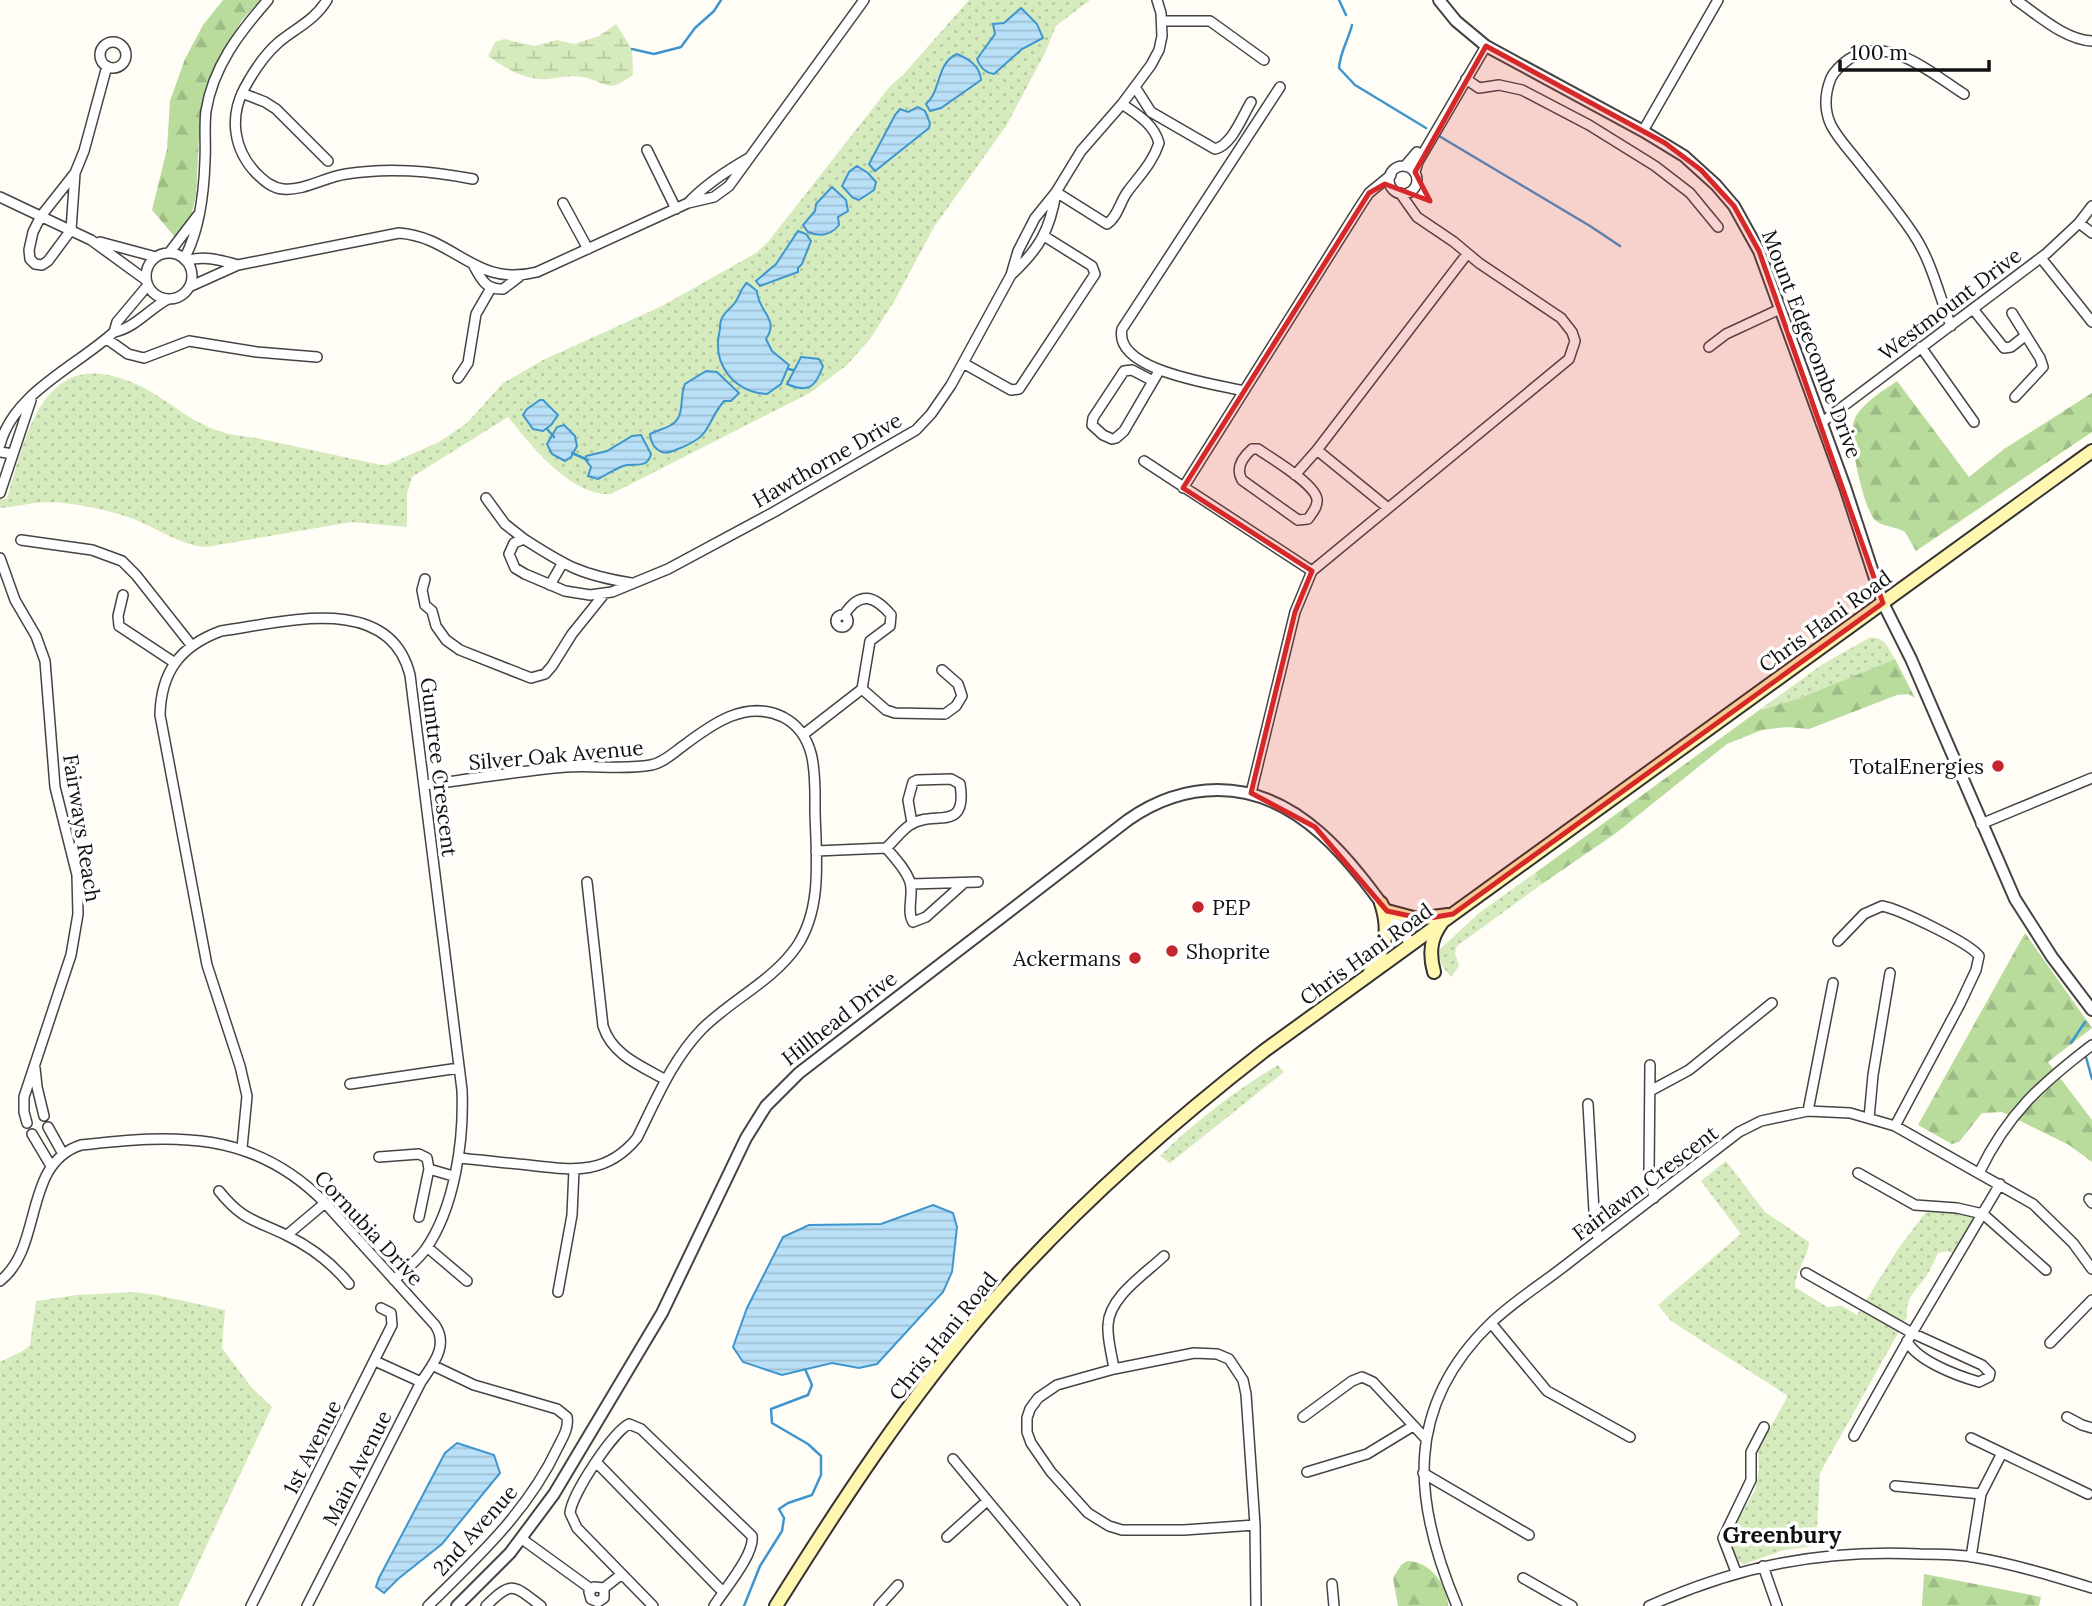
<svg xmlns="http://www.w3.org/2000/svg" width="2092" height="1606" font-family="Lora,serif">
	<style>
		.grass { fill: url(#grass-dots) }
		.forest { fill: url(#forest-firs) }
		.wetland { fill: url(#wetland-marsh) }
		.water { fill: url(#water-rules); stroke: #3f96cf; stroke-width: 2 }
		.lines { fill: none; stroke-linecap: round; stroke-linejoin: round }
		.stream { stroke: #3f96cf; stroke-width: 2.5 }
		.minor-casing { stroke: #444; stroke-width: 12 }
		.tertiary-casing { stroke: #444; stroke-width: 14 }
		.secondary-casing { stroke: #333; stroke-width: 16 }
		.minor { stroke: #fff; stroke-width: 9 }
		.tertiary { stroke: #fff; stroke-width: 10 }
		.secondary { stroke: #fff6b0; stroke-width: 12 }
		.marked { fill: #d62828; fill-opacity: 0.2; stroke: #d62828; stroke-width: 5; stroke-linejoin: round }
		.poi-dot { fill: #c4262e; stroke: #fff; stroke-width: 2.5 }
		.labels { text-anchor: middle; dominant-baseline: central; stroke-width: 7; stroke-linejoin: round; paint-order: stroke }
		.street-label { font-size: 21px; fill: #111; stroke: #fff }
		.poi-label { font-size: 21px; fill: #111; stroke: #fff; text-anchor: end }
		.neighbourhood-label { font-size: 23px; font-weight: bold; fill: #111; stroke: #fff }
	</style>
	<defs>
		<pattern id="grass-dots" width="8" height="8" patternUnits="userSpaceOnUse" patternTransform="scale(1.75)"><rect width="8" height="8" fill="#d5ebbd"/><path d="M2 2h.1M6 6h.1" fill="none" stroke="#b6c8a1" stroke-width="1.8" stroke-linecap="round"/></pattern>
		<pattern id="forest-firs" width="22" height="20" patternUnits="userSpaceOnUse" patternTransform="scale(1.75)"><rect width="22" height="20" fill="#b9dc9c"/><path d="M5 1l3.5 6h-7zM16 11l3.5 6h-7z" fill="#9ebc85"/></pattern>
		<pattern id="wetland-marsh" width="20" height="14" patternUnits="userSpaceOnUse" patternTransform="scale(1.75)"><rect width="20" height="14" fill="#d5ebbd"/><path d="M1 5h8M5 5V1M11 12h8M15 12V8" fill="none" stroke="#b6c8a1"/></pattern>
		<pattern id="water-rules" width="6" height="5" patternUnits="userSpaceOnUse" patternTransform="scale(1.75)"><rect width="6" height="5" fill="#b9e0f7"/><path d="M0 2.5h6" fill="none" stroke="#9ebfd3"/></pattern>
	</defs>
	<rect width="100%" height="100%" fill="#fffdf5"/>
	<path class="grass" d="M969,0H1090L1056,26L1045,53L1006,126L934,227L895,300L870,339L847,365L810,393L611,494C570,496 531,445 508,417L412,477L407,494V527L351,522L206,547C177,545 152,524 125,516C99,508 70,502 44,502C29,503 15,507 0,508V499H7C27,430 45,340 140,386C167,399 190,422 219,431C232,436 247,436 261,439C301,448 341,456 381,465H387L439,442L467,423L503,383L543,360L662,306L756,253L768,242L891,85L903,75Z
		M1869,638C1884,636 1888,647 1895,659L1800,698L1758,711L1823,664Z
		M1535,873L1542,884L1457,946L1455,953L1459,966L1451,977L1443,967L1437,952L1479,913Z
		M1278,1065L1284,1072L1170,1163L1160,1156C1195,1122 1236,1090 1278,1065Z
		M1726,1161L1765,1212L1809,1242C1808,1258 1795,1271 1795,1287L1827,1307L1842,1306L1857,1315L1898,1249L1926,1212L1954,1213L1974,1218L1953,1254L1948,1251L1938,1253C1934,1262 1930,1271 1925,1278C1914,1292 1905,1299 1907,1317L1820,1473L1816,1546L1784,1550L1744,1564L1739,1562L1729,1544L1730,1534L1755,1490L1759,1469L1758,1449L1788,1396L1671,1321L1658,1305L1741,1234L1701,1181Z
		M133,1292L156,1295L225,1310L222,1348L251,1387L272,1407L178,1606H0V1362L23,1351L30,1345L36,1301L77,1295Z"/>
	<path class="forest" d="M223,0H260L242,20L218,60L200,119L196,195L191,217L175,237L152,210L167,149L170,101L185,59L203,25Z
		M1897,381L1969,477L2004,449L2092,393V432L1916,551L1905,532C1896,526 1882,527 1875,520C1863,507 1848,438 1854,421C1860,404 1883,391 1897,381Z
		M1895,659L1915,698L1908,694L1897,695L1809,729L1787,727L1762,730L1727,744L1616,833L1542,884L1535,873L1758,711L1800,698Z
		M2025,933L2092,1028L2048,1062L2092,1120V1162L2069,1145L2002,1112L1982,1113L1959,1142L1952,1144L1918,1125Z
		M1407,1561C1430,1561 1448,1585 1448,1606H1398L1393,1578L1401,1565Z
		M1924,1574L2041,1597L2039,1606H1922Z"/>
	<path class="wetland" d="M616,24L632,49L633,75C605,95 609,82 582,77C571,75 559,78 549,79C526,81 505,68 488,56L495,42L504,39L534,46L557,40L574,44L599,36Z"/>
	<path class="water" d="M1021,8L1037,24L1043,38L1022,49L994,74C985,73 980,67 977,59L995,34L993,24L1004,23Z
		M957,54C969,59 980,66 981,80L941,108L930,111L926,104C941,92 936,63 957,54Z
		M918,107L925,111L930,123L929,128L875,171L869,164L895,115L900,109L908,112Z
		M857,166L868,173L876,182L874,190L859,200L853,198L842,186L849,172Z
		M832,187L846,200L848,211L838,217L839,225C831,235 820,237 808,232L803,225L815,211L816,204Z
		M798,231L806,234L811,241L802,264L798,268V272L760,286L756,281L776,264Z
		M747,283L757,291C758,312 780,319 766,339L772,351L789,365L781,384L767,394C734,392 713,365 719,334C721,329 719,323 722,318C725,311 732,308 736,301C740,295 741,288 747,283Z
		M801,357L819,359L823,366C816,386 809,394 787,384Z
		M706,371L717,372L739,393L731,401H724C704,425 714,435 678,449C673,451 667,454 662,452C654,449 650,441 650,434C657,430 665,429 671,425C686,417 679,396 685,384Z
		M540,400H543L558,415L551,425L543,431L533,429L523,415L527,409Z
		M564,425L575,436L577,446L571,457L565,461L552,454L547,444L557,427Z
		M641,435L651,454C647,470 634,462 623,466C615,469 606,475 598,479L588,476L591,467L585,459L586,456L607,451L632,436Z
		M933,1205L953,1213L957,1227L952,1272L943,1292L877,1364L859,1368L832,1363L782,1375L743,1362L733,1347L747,1308L783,1237L809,1225L881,1224Z
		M457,1443L494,1455L500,1473L442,1544L398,1579L384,1593L376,1587L379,1578L445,1453Z"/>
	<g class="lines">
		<path class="stream" d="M1339,0L1346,15
			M1352,25C1348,41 1340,52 1339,68L1355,85L1426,128
			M632,49L654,54L681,47L695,28L714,11L721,0
			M1439,136L1590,226L1620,246
			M788,369L793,370
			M547,429L554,437
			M572,453L588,460
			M2071,1043L2085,1022
			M2086,1057L2092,1079
			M744,1606L760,1566L782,1531L784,1518L779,1509L788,1503L812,1495L821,1475V1456L808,1444L772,1423L771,1409L808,1395L812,1385L805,1369"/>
		<g class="minor-casing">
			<path id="minor" d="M327,0C315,20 296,28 279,42C264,55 253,72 244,89C229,118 234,150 256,173C264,181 272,188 283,189C304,191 325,177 346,174C389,167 430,171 473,179
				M2016,0C2038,15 2065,40 2092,41
				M1162,21H1210L1264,60
				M100 55a13 13 0 1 1 26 0a13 13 0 1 1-26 0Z
				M1466,79L1479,88L1499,85L1522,90L1589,125L1655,166L1690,193L1718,227
				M1135,87L1151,112L1215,149C1232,145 1242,117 1251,102
				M242,93L265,102L276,109L328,161
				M1643,131L1718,0
				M647,150L676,209
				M1405,166L1417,152
				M1389 180a14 14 0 1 1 28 0a14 14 0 1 1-28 0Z
				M1415,172L1418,162L1486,46
				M75,173L41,216L33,232L29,250L30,259L35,264L42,265L48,261L71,230L75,173L84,151L107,66
				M1056,192L1107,224C1118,217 1120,201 1128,191C1140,175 1153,162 1159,143C1154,124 1137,114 1122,104
				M0,197L91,240L146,280
				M563,203L588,249
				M688,203C706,184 726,171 749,158
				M2079,223L2092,233
				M100,242L156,257
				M169,253L198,215
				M146 276a23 23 0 1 1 46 0a23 23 0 1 1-46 0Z
				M2041,258L2092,322
				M184,259C200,230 204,193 205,160C206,144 204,127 206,111C213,67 239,33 268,0
				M186,261C204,255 220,260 238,265
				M474,266C481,279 486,290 503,289L519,277
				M1012,274C1039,249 1050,230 1056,193
				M189,287L238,265L399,233C455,237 475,288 537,272L688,203L714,197L729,186L864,0
				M1973,309L2004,348L2011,347L2025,336
				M2012,313L2040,358L2043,367L2015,397
				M1951,326C1939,295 1931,259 1912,232C1895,207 1875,183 1856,159C1848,149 1837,137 1831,125C1824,110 1825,93 1831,78C1835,70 1842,64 1849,59C1888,33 1932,74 1964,94
				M114,332L117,322L148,285
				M107,339L128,354L144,358L189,341L257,352L317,357
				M1709,347L1726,334L1780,309
				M1921,347L1974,422
				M963,363L1011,390L1019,389L1095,274L1092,266L1044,236
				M458,378L468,363L476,314L491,288
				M1153,381L1132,370L1124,371L1093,418L1092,425L1103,435L1112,439L1116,438L1124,431L1159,371
				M1244,391C1216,384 1113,371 1122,329L1280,87
				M1821,423L2047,253L2079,223L2092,206
				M0,445C13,393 77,366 114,332C135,328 149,309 168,299
				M1252,449H1258C1272,459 1314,483 1317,499C1318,507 1312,513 1308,519L1298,520L1242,480C1235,468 1243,457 1252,449Z
				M0,452L13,454
				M1144,461L1312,571L1569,359L1575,341L1572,332L1561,318L1479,263L1454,242L1417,217L1400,193
				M1295,475L1317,450
				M1183,488L1361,205L1369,193L1391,175
				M0,493L31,400
				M486,498L505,524L524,539
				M1388,508L1317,450L1467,254
				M21,540L92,550L122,561L136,575L192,646
				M0,558L15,600L36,636L45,661L55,787L77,875L78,914L71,955L24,1097V1112L27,1123
				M425,579L422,590L425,605L432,611L436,626L446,640L460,650L531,678L545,674L552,666L572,634L605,593
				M631,583C581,575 566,566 524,539L514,543L509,554L515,568L525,574L565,591L590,595L612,592L668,569L774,512L916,430L931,414L951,385L1011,275L1018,251L1035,218L1056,192L1081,151L1122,104L1151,65L1159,50L1162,36L1161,13L1157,0
				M550,585L562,564
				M123,595L118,616L119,626L175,663
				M836 621a6 6 0 1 1 12 0a6 6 0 1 1-12 0Z
				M844,615C860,590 875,596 891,615L890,626L870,641L862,689
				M862,689L886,710L895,713L945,714L956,706L962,696L958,684L942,670
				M804,734L862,689
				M424,785C472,779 519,771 566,767C594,765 624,770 651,765C663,763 673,753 683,746C712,724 746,699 783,717C818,735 815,777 815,811C816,855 823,907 797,946C773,981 732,999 702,1029C672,1060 656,1100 637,1138C606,1176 572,1170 528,1165C505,1163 481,1160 458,1158
				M1251,793L1295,612L1312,571
				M1981,824L2092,778
				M886,848C894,841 902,830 910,825C933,809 968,834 960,784L951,779L917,780L913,782L908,800L912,823
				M886,848C895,858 906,870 910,882C914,895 906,911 913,922L926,917L964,883
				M816,851L886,848
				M587,882L603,1026C612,1055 641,1066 666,1080
				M911,884L978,882
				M1838,941L1864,914L1882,906C1899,909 1970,943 1979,956L1976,970L1960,1004L1895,1126
				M1650,1065L1649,1171L1654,1198
				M35,1068L37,1087L44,1116
				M350,1084L459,1068
				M1650,1091L1689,1070L1772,1003
				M1588,1104L1594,1211L1598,1240
				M1808,1111L1833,983
				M1869,1118L1873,1075L1890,973
				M48,1127L63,1154
				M32,1134L51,1166
				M242,1148L247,1096L240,1066L207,965L160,715C161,672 180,646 221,631C281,623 389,591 410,675L462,1090C464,1140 455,1208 425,1250C416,1262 405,1270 394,1280
				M379,1157L419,1154L427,1158L429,1169L419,1217
				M429,1169L453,1176
				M1858,1173L1915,1205L1957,1208L1983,1214L2046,1270
				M1979,1173C2008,1113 2041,1084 2092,1045
				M219,1191C242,1220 255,1220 286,1235C311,1247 332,1263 349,1284
				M2089,1199L2092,1203
				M287,1235L325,1203
				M427,1247L467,1281
				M1806,1273L1912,1333L1982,1365L1990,1373L1989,1377L1979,1382C1958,1376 1917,1361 1907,1341
				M0,1281C44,1247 22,1164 81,1145C175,1134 254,1130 325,1203L435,1325C449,1346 433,1364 421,1382L307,1606
				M558,1292L572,1215L574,1170
				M1491,1323L1547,1391L1630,1437
				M2050,1343L2092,1300
				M375,1361L421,1382
				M1114,1369C1112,1355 1107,1339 1108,1325C1109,1297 1145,1274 1164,1256
				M1303,1417L1352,1381L1362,1377L1373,1382L1426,1439
				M2067,1417L2082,1425L2092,1428
				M1854,1436L1912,1333L2000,1184
				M1971,1438L2088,1494
				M953,1459L1075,1606
				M597,1463L723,1592
				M1307,1472L1367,1454L1413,1426
				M1423,1473L1529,1535
				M1895,1486L1981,1494
				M1255,1525L1184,1530H1122L1109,1526L1088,1513L1051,1472L1031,1443L1027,1432V1418L1030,1409L1038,1398L1057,1385L1114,1369L1194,1353L1217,1354L1229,1359L1243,1380L1246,1394L1255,1525L1256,1606
				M947,1537L987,1501
				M522,1539L591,1589
				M1971,1557L1981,1494L2002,1453
				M1763,1566L1777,1606
				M1736,1572L1723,1538L1751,1480V1452L1764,1427
				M1523,1578L1572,1606
				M1332,1584L1334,1606
				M604,1588V1598L598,1602L591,1599L589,1592L594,1587L604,1588L622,1574
				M251,1606L392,1325L391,1313L381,1308
				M428,1606C478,1557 528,1511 558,1447C563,1437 569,1428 567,1417L557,1409L474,1385L432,1365
				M486,1606C512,1580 513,1585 541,1606
				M653,1606L577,1528L570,1513C572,1494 612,1433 629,1424L641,1429L752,1536C755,1554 724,1590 714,1606
				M879,1606L898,1585
				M1457,1606C1413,1502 1403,1408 1491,1323C1515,1300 1545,1282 1571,1261C1627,1218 1683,1175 1739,1132L1761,1121L1808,1111L1850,1113L1895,1126L2033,1204L2073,1243L2092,1269
				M1649,1606C1738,1566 1822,1549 1920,1554C1937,1554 1956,1554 1973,1557C2014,1564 2053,1576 2092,1588"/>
		</g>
		<g class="tertiary-casing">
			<path id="tertiary" d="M1439,0L1456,21L1486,46L1643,131L1684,156L1716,185L1734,206L1759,251L1845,487L1883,603L1911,659L2015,899L2052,957L2092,1010
				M457,1606L510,1553L554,1494L662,1313L746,1138L766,1106L799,1073L1128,820C1155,801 1184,790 1218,790C1309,790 1363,879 1411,944"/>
		</g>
		<g class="secondary-casing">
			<path id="secondary" d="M1387,911L1417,919L1448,915
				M1370,972C1386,948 1390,930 1381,903
				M1434,972C1429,954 1430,939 1441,924
				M776,1606C841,1502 908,1400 988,1307C1070,1212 1165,1128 1264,1051L2092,451"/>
		</g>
		<use href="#minor" class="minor"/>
		<use href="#tertiary" class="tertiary"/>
		<use href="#secondary" class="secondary"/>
	</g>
	<path class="marked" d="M1486,46L1665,143L1701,170L1734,206L1759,251L1883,603L1453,914L1424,919L1387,911L1315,827L1251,793L1295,612L1312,571L1183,488L1369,193L1385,184L1430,201L1415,172Z"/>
	<g class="poi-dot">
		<circle cx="1998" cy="766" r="7"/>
		<circle cx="1198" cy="907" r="7"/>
		<circle cx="1172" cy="951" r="7"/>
		<circle cx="1135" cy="958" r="7"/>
	</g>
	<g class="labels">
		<g class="street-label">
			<text transform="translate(1950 304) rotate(-37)">Westmount Drive</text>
			<text transform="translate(1812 344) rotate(69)">Mount Edgecombe Drive</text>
			<text transform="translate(827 460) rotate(-30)">Hawthorne Drive</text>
			<text transform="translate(1825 621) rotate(-36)">Chris Hani Road</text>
			<text transform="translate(556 755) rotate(-5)">Silver Oak Avenue</text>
			<text transform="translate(439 767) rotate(83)">Gumtree Crescent</text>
			<text transform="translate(82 828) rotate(81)">Fairways Reach</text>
			<text transform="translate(1366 954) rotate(-36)">Chris Hani Road</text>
			<text transform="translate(839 1018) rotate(-38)">Hillhead Drive</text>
			<text transform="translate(1645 1183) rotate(-37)">Fairlawn Crescent</text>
			<text transform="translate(369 1228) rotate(47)">Cornubia Drive</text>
			<text transform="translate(943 1336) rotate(-51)">Chris Hani Road</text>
			<text transform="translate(312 1447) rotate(-63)">1st Avenue</text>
			<text transform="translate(357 1468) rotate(-63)">Main Avenue</text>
			<text transform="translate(475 1530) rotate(-48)">2nd Avenue</text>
		</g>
		<g class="poi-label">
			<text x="1984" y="766">TotalEnergies</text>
			<text x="1212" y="907" text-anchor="start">PEP</text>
			<text x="1186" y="951" text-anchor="start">Shoprite</text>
			<text x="1121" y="958">Ackermans</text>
		</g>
		<g class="neighbourhood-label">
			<text x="1782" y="1534">Greenbury</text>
		</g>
	</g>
	<path d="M1840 60v10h149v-10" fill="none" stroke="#111111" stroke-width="3.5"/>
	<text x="1850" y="60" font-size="21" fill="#111111" stroke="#ffffff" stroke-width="5" paint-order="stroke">100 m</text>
</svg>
